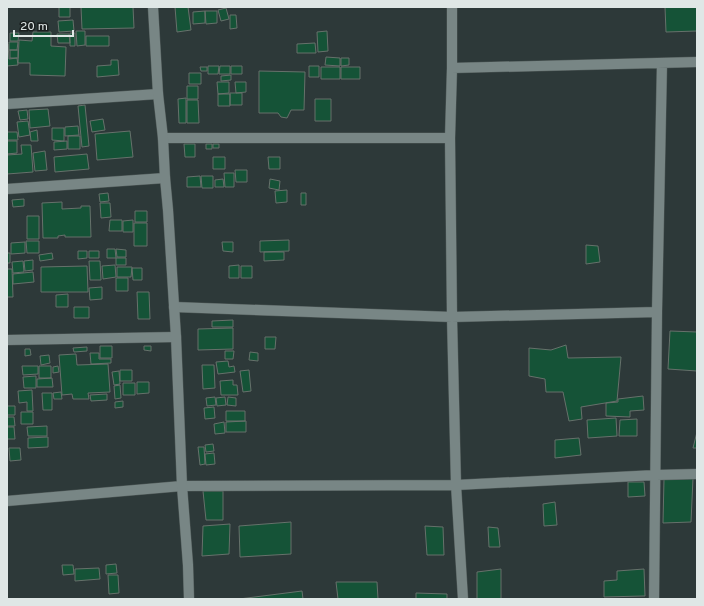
<svg xmlns="http://www.w3.org/2000/svg" width="704" height="606" font-family="Overpass,sans-serif">
	<style>
		.building { fill: #155337; stroke: #66716b }
		.lines { fill: none; stroke-linecap: round; stroke-linejoin: round }
		.minor-casing { stroke: #4e5857; stroke-width: 11 }
		.tertiary-casing { stroke: #4e5857; stroke-width: 11 }
		.minor { stroke: #788685; stroke-width: 10 }
		.tertiary { stroke: #788685; stroke-width: 10 }
	</style>
	<rect width="100%" height="100%" fill="#2d3939"/>
	<path class="building" d="M59,7H70V17H59Z
		M81,7H133L134,28L82,29Z
		M175,7H188L191,30L177,32Z
		M665,7H697V31L666,32Z
		M226,8L229,19L221,21L218,10Z
		M205,11H217V23L206,24Z
		M205,11V23L193,24V12Z
		M230,15H236L237,28L230,29Z
		M73,20L74,31L59,32L58,21Z
		M76,31H85V45L77,46Z
		M327,31L328,51L318,52L317,32Z
		M33,32H51V46L66,47L65,76L30,75V63H18L19,40L32,41Z
		M10,33H19L18,41H10Z
		M70,33H75V46H70Z
		M57,34H69L70,43H58Z
		M86,36H109V46H86Z
		M9,42H18L17,50H9Z
		M315,43L316,53H297V44Z
		M7,44H8L9,59L17,58L18,65L7,66Z
		M10,50H18V58H10Z
		M326,57L340,58V66L325,65Z
		M341,58H349V65L341,66Z
		M111,60H118L119,75L97,77V66L111,65Z
		M208,66H219L218,74H208Z
		M220,66H230V74H219Z
		M231,66H242V74H231Z
		M309,66H319V77H309Z
		M200,67H207V71H201Z
		M321,67H340V79H321Z
		M341,67H360V79H341Z
		M259,71L305,72L304,110H291L287,118L281,117L278,113H259Z
		M189,73H201V84H189Z
		M231,75V80L221,81V76Z
		M217,82H229V93L218,94Z
		M235,82H246V92L236,93Z
		M187,86H198V99H187Z
		M230,93H242V105H230Z
		M218,94H230V106H218Z
		M186,98V123H179L178,99Z
		M315,99H331V121H315Z
		M187,100H198L199,123H187Z
		M85,105L89,146L82,147L78,106Z
		M48,109L50,126L30,128L29,110Z
		M27,110L28,119L20,120L18,111Z
		M103,119L105,130L92,132L90,121Z
		M28,121L30,135L19,137L17,122Z
		M78,126L79,135L65,136V127Z
		M52,128H64V141L52,140Z
		M37,130L38,141H31L30,132Z
		M130,131L133,157L97,160L95,134Z
		M7,132H17L18,140H7Z
		M68,136H80V149H68Z
		M7,141H17V153L7,154Z
		M67,141V149L54,150V142Z
		M184,144H195V157H185Z
		M206,144H212V149H206Z
		M213,144H219V148H213Z
		M21,145H31L33,172L7,174V155L22,154Z
		M45,151L47,170L35,171L33,153Z
		M87,154L89,169L55,172L54,157Z
		M213,157H225V169H213Z
		M268,157H280V169H269Z
		M235,170H247V182H236Z
		M224,173H234V187H225Z
		M200,176L201,187H187V177Z
		M201,176H213V188H202Z
		M223,179L224,187H215V180Z
		M270,179L280,181L279,190L269,188Z
		M287,190V202L276,203L275,191Z
		M108,193L109,201L100,202L99,194Z
		M301,193H306V205H301Z
		M24,199V206L13,207L12,200Z
		M62,202V209L81,208V206H90L91,237H65V235L58,236V238H43L42,203Z
		M100,203H110L111,217L101,218Z
		M135,211H147V222H135Z
		M27,216H39V239H27Z
		M110,220H122V231H109Z
		M133,220V232H123V221Z
		M134,223H147V246H134Z
		M289,240V251L260,252V241Z
		M26,241H39V253H27Z
		M25,242V253L11,254V243Z
		M222,242H233V252L223,251Z
		M586,245L598,246L600,262L586,264Z
		M107,249H115L116,258H107Z
		M116,249L126,250V257H117Z
		M78,251H87V258L78,259Z
		M89,251H99V258H89Z
		M264,252H284V260L264,261Z
		M7,253H10V263H7Z
		M52,253L53,259L40,261L39,255Z
		M116,258H126V265H116Z
		M33,260V270L25,271L24,261Z
		M23,261L24,272L13,273L12,262Z
		M89,261H100L101,280H90Z
		M115,265L116,277L103,279L102,266Z
		M239,265V278H229V266Z
		M87,266L88,292H41V267Z
		M241,266H252V278H241Z
		M117,267H132L131,277H117Z
		M132,268H142V280H133Z
		M7,269H12L13,297H7Z
		M33,272L34,282L13,284V274Z
		M116,278H128V291H116Z
		M102,287V299L90,300L89,288Z
		M137,292H149L150,319H138Z
		M68,294V307H56V295Z
		M74,307H89V318H74Z
		M233,320V327H212V321Z
		M233,328V349L198,350V329Z
		M670,331L697,332V371L668,369Z
		M265,337H276L275,349H265Z
		M566,345L568,358L621,357L617,401L581,407L582,419L569,421L563,392H546L545,379L529,376V348L551,350Z
		M100,346H112V358H100Z
		M144,346H151V351L144,350Z
		M87,347V351L74,352L73,348Z
		M25,349H30L31,355L25,356Z
		M225,351H234L233,359H225Z
		M250,352L258,353V361L249,360Z
		M90,353H99V359H111V363L91,364Z
		M76,354L77,365L108,364L110,392L88,393L89,399H73L72,394L62,395L59,355Z
		M49,355L50,363L41,365L40,356Z
		M228,361L229,367L234,366L235,372L218,374L216,362Z
		M202,365H214L215,388L203,389Z
		M22,366H38V374L23,375Z
		M39,366H51V378H39Z
		M58,366L59,372L53,373V367Z
		M120,370H132V381H120Z
		M249,370L251,391L243,392L240,371Z
		M119,371L120,384L114,385L112,372Z
		M36,376V388H24L23,377Z
		M52,378L53,387H37V379Z
		M233,380V385H237L238,395H221L220,381Z
		M137,382H149V393L137,394Z
		M123,383H135V395H123Z
		M120,385L121,398L115,399L114,386Z
		M32,390L33,411H27V402L19,403L18,391Z
		M61,392L62,399H54L53,393Z
		M42,393H52V410H43Z
		M107,394V400L91,401L90,395Z
		M643,396L644,410L630,411V417L606,416V403L618,402V399Z
		M215,397L216,405L207,406L206,398Z
		M225,397L226,405L217,406L216,398Z
		M228,397L236,398V406L227,405Z
		M123,401V407L115,408V402Z
		M7,406H15V415H7Z
		M214,407L215,418L205,419L204,408Z
		M226,411H245V421H226Z
		M21,412H33V424H21Z
		M7,417H14L15,426H7Z
		M616,418L617,436L588,438L587,420Z
		M637,419V436H619L620,420Z
		M246,421V432H226V422Z
		M224,422L225,433L215,434L214,424Z
		M47,426V436H28L27,427Z
		M7,427H14L15,439H7Z
		M697,432V448H693Z
		M48,437V447L28,448V438Z
		M579,438L581,455L555,458V440Z
		M213,444L214,451L206,452L205,445Z
		M198,447H204L205,464L200,465Z
		M9,448H20L21,460L10,461Z
		M214,453L215,464L206,465L205,454Z
		M693,478L691,522L663,523L664,479Z
		M628,482H644L645,496L628,497Z
		M203,491H223V520H206Z
		M555,502L557,525L544,526L543,504Z
		M291,522V554L240,557L239,526Z
		M230,524L229,554L202,556L203,526Z
		M425,526L443,527L444,555H427Z
		M488,527L498,528L500,547H489Z
		M116,564L117,573L106,574V565Z
		M62,565H73L74,574L63,575Z
		M99,568L100,579L75,581V569Z
		M501,569V599H477V572Z
		M644,569L645,596H643L604,597V581L617,580V571Z
		M108,575H118L119,593L109,594Z
		M336,582H377L378,599H338Z
		M302,591L303,599H239Z
		M416,593L447,594V599H416Z"/>
	<g class="lines">
		<g class="minor-casing">
			<path id="minor" d="M452,7V68L450,138L452,317L456,485L463,599
				M452,68L697,62
				M7,104L158,94
				M163,138H450
				M7,189L165,178
				M174,307L452,317L657,312
				M7,340L176,337
				M7,501L182,486L456,485L656,475L697,474
				M654,599L657,312L662,63"/>
		</g>
		<g class="tertiary-casing">
			<path id="tertiary" d="M153,7L158,94L163,138L165,178L168,210L176,337L182,486L188,565L189,599"/>
		</g>
		<use href="#minor" class="minor"/>
		<use href="#tertiary" class="tertiary"/>
	</g>
	<rect width="704" height="606" fill="none" stroke="#dfe7e6" stroke-width="16"/>
	<path d="M14 30v6h59v-6" fill="none" stroke="#dfe7e6" stroke-width="2"/>
	<text x="20" y="30" font-size="12" fill="#dfe7e6" stroke="#1a1f1f" stroke-width="3" paint-order="stroke">20 m</text>
</svg>
